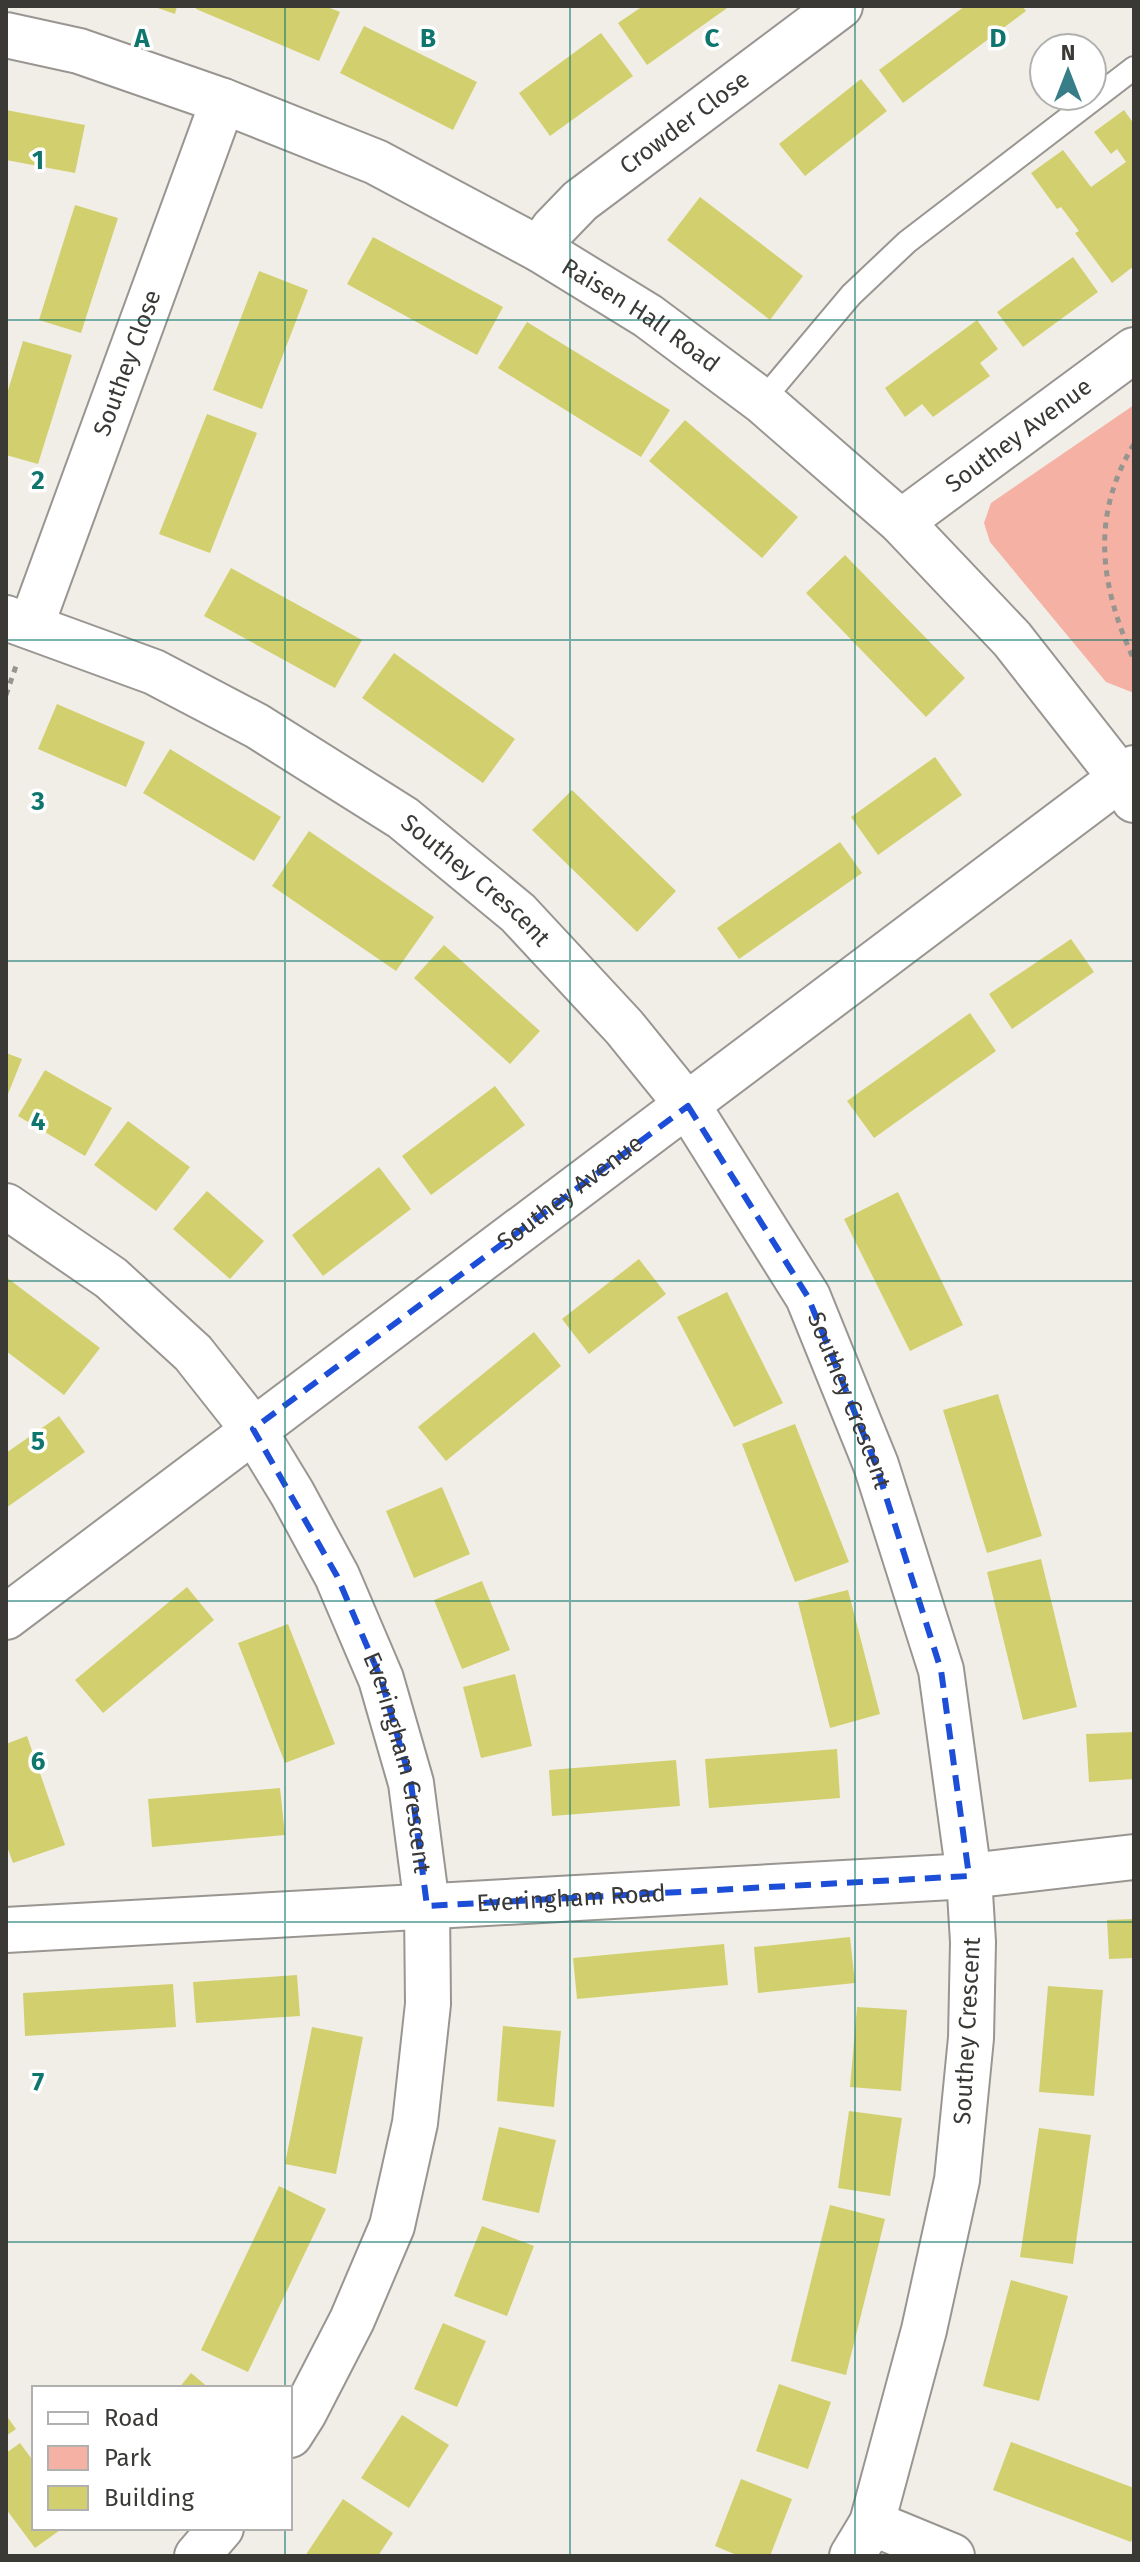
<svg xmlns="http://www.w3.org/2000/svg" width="1140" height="2562" font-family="'Fira Sans',sans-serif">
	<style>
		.green { fill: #f5b1a3 }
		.building { fill: #d2d06e }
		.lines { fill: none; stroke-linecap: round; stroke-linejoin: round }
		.lane-casing { stroke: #999692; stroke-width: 26 }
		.street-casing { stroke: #999692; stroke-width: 48 }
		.path { stroke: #979590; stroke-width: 5; stroke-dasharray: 6 6; stroke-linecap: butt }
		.lane { stroke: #fff; stroke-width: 22 }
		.street { stroke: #fff; stroke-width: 44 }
		.marked { fill: none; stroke: #1d4ed8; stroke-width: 6; stroke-dasharray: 16 10; stroke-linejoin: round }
		.grid { fill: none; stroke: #0f766e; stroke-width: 2; stroke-opacity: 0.55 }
		.labels { text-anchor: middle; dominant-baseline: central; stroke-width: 7; stroke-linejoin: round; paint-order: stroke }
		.street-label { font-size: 24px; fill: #3a3936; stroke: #fff }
		.grid-label { font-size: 26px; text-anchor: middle; font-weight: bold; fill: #0f766e; stroke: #fff; stroke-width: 7; stroke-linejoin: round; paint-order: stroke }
	</style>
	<rect width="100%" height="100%" fill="#f1eee8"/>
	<path class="green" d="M1134,405V693L1106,682L990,542L984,523L991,503Z"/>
	<path class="building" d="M152,6H177L175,14Z
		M197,6H325L340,12L319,61L196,9Z
		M643,6H730L647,65L618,23Z
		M965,6H1022L1026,11L903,103L879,70Z
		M364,26L477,82L453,130L340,73Z
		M601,33L633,76L550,136L519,93Z
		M861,79L887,111L805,176L779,144Z
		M6,110L85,125L75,173L6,160Z
		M1124,110L1134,124V266L1112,283L1075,233L1079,231L1061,207L1057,209L1031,173L1063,150L1091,187L1126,162L1117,149L1111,154L1094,132Z
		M700,197L803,276L770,320L667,240Z
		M75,205L118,218L81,333L39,320Z
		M373,237L503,307L477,355L347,284Z
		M1073,257L1098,292L1023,347L997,312Z
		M259,271L308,290L262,409L213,390Z
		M977,320L998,349L980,363L990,376L933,417L922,404L905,417L885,388Z
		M527,322L670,410L641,457L498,368Z
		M23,341L72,355L38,464L6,455V397Z
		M207,414L257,433L210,553L159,534Z
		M685,420L798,517L762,558L649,461Z
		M845,555L965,678L926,717L806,593Z
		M231,568L362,640L335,688L204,616Z
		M394,653L515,739L483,783L362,698Z
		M57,704L145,742L126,787L38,749Z
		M170,749L281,817L254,861L143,793Z
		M935,757L962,795L878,855L851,817Z
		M572,790L676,891L637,932L532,830Z
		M309,831L434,917L396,971L272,886Z
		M840,842L862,873L739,959L717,928Z
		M1071,939L1094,972L1012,1029L989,994Z
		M444,945L540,1031L510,1064L414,978Z
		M970,1013L996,1051L874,1138L847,1101Z
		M6,1053L22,1059L6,1099Z
		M45,1070L112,1108L85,1156L18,1116Z
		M495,1086L525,1125L431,1195L402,1156Z
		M128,1121L190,1167L156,1211L94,1165Z
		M379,1167L411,1209L323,1276L292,1235Z
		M207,1191L264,1241L230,1279L173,1229Z
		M898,1192L963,1325L910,1351L844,1219Z
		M639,1259L666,1294L589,1354L562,1319Z
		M6,1277L100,1348L64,1395L6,1351Z
		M727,1292L783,1403L734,1427L677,1317Z
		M534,1332L561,1366L446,1461L418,1427Z
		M998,1394L1042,1536L987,1553L943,1410Z
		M59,1416L85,1452L6,1508V1453Z
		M795,1424L849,1562L795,1582L742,1444Z
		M442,1487L470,1554L414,1578L386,1511Z
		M1041,1559L1077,1707L1023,1720L987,1572Z
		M482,1581L510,1650L462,1669L434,1600Z
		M187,1587L214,1620L103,1713L75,1680Z
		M848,1590L880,1714L830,1728L798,1602Z
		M288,1624L335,1744L285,1763L238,1643Z
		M515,1674L532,1746L481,1758L463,1687Z
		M1134,1732V1779L1089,1782L1086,1734Z
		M27,1736L65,1845L13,1863L6,1844V1744Z
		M837,1749L840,1798L709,1808L705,1759Z
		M676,1760L680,1806L552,1816L549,1770Z
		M280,1788L285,1835L152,1847L148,1799Z
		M1134,1919V1958L1109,1959L1107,1920Z
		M850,1937L855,1983L758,1993L754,1947Z
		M724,1944L728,1985L577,1999L573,1958Z
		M297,1975L300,2016L196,2023L193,1982Z
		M173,1984L176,2027L25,2036L23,1993Z
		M1048,1986L1103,1990L1094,2096L1039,2092Z
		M857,2007L907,2010L901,2091L850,2087Z
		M503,2026L561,2031L554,2107L497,2101Z
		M312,2027L363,2037L336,2174L285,2164Z
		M849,2111L902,2118L890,2196L838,2188Z
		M499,2127L556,2140L539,2213L482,2200Z
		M1039,2128L1091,2135L1073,2264L1020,2257Z
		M279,2186L326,2209L248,2372L201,2350Z
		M830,2205L885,2219L846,2375L791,2361Z
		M482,2226L534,2246L507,2316L454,2296Z
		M1011,2280L1068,2296L1039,2401L983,2386Z
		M443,2323L486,2341L457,2407L414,2389Z
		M191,2373L209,2388H179Z
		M779,2384L831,2402L808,2469L756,2451Z
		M6,2415L16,2429L6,2436Z
		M402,2415L449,2445L409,2508L361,2478Z
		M1011,2442L1134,2488V2534L1131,2542L993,2490Z
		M20,2443L34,2462V2528H63L35,2548L6,2509V2453Z
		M741,2479L792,2499L770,2556H739L715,2546Z
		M343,2499L393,2533L378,2556H305Z"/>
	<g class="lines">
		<g class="lane-casing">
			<path id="lane" d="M762,401L851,295L907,242L1134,68"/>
		</g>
		<g class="street-casing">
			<g id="street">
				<path id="s1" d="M6,35L79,51L223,101L376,162L539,249L648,316L762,401L901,522L1012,639L1121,778L1134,800"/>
				<path id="s2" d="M539,249L553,229L580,201L840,6"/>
				<path id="s3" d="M901,522L1134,350"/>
				<path id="s4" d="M6,618L154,672L257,726L403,818L518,913L624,1027L688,1106L808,1297L876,1465L941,1670L969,1876L973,1942L971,2038L957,2180L924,2330L872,2523L852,2556"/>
				<path id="s5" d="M31,626L223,101"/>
				<path id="s6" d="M6,1206L111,1278L193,1353L253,1429L292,1493L337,1576L381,1679L411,1783L427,1906L428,2004L415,2123L392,2226L352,2320L304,2413L290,2435"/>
				<path id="s7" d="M6,1617L1134,768"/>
				<path id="s8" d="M6,1930L969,1876L1134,1857"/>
				<path d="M872,2523L952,2556"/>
				<path d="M197,2556L221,2528"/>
			</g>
		</g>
		<path class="path" d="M1134,444C1090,516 1100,586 1134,660
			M6,695L16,666"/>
		<use href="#lane" class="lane"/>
		<use href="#street" class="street"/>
	</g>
	<path class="marked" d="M688,1106L808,1297L876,1465L941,1670L969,1876L427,1906L411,1783L381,1679L337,1576L253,1429Z"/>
	<path class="grid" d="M285,6V2388M570,6V2556M855,6V2556M6,320H1134M6,640H1134M6,961H1134M6,1281H1134M6,1601H1134M6,1922H1134M6,2242H1134M285,2528V2556"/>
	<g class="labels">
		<g class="street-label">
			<text stroke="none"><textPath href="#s2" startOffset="194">Crowder Close</textPath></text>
			<text stroke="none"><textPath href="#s1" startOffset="698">Raisen Hall Road</textPath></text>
			<text stroke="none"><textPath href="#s5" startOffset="280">Southey Close</textPath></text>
			<text stroke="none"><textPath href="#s3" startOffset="146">Southey Avenue</textPath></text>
			<text stroke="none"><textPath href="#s4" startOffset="542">Southey Crescent</textPath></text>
			<text stroke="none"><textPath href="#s7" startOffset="706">Southey Avenue</textPath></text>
			<text stroke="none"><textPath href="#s4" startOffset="1190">Southey Crescent</textPath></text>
			<text stroke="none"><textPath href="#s6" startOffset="702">Everingham Crescent</textPath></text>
			<text stroke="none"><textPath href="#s8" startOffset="566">Everingham Road</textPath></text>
			<text transform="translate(967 2031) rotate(-87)">Southey Crescent</text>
		</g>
	</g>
	<g class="grid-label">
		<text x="142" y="47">A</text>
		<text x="428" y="47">B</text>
		<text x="712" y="47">C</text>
		<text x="998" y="47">D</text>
		<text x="38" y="169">1</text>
		<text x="38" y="489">2</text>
		<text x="38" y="810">3</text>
		<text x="38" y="1130">4</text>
		<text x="38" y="1450">5</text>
		<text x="38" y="1770">6</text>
		<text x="38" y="2091">7</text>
	</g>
	<rect width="1140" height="2562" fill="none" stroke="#3a3936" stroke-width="16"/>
	<rect x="32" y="2386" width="260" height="144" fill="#ffffff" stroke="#b0b0af" stroke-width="2"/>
	<rect x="48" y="2412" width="40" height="12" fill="#ffffff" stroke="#b0b0af" stroke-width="2"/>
	<text x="104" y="2426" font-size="24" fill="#3a3936">Road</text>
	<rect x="48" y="2446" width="40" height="24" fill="#f5b1a3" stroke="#b0b0af" stroke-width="2"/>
	<text x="104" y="2466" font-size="24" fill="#3a3936">Park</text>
	<rect x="48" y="2486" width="40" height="24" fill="#d2d06e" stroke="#b0b0af" stroke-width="2"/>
	<text x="104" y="2506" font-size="24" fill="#3a3936">Building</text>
	<g transform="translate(1068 72)"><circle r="38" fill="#ffffff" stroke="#b0b0af" stroke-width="2"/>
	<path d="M0-6L14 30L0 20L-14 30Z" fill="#377e88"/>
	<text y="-12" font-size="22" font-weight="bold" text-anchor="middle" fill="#3a3936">N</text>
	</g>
</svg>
